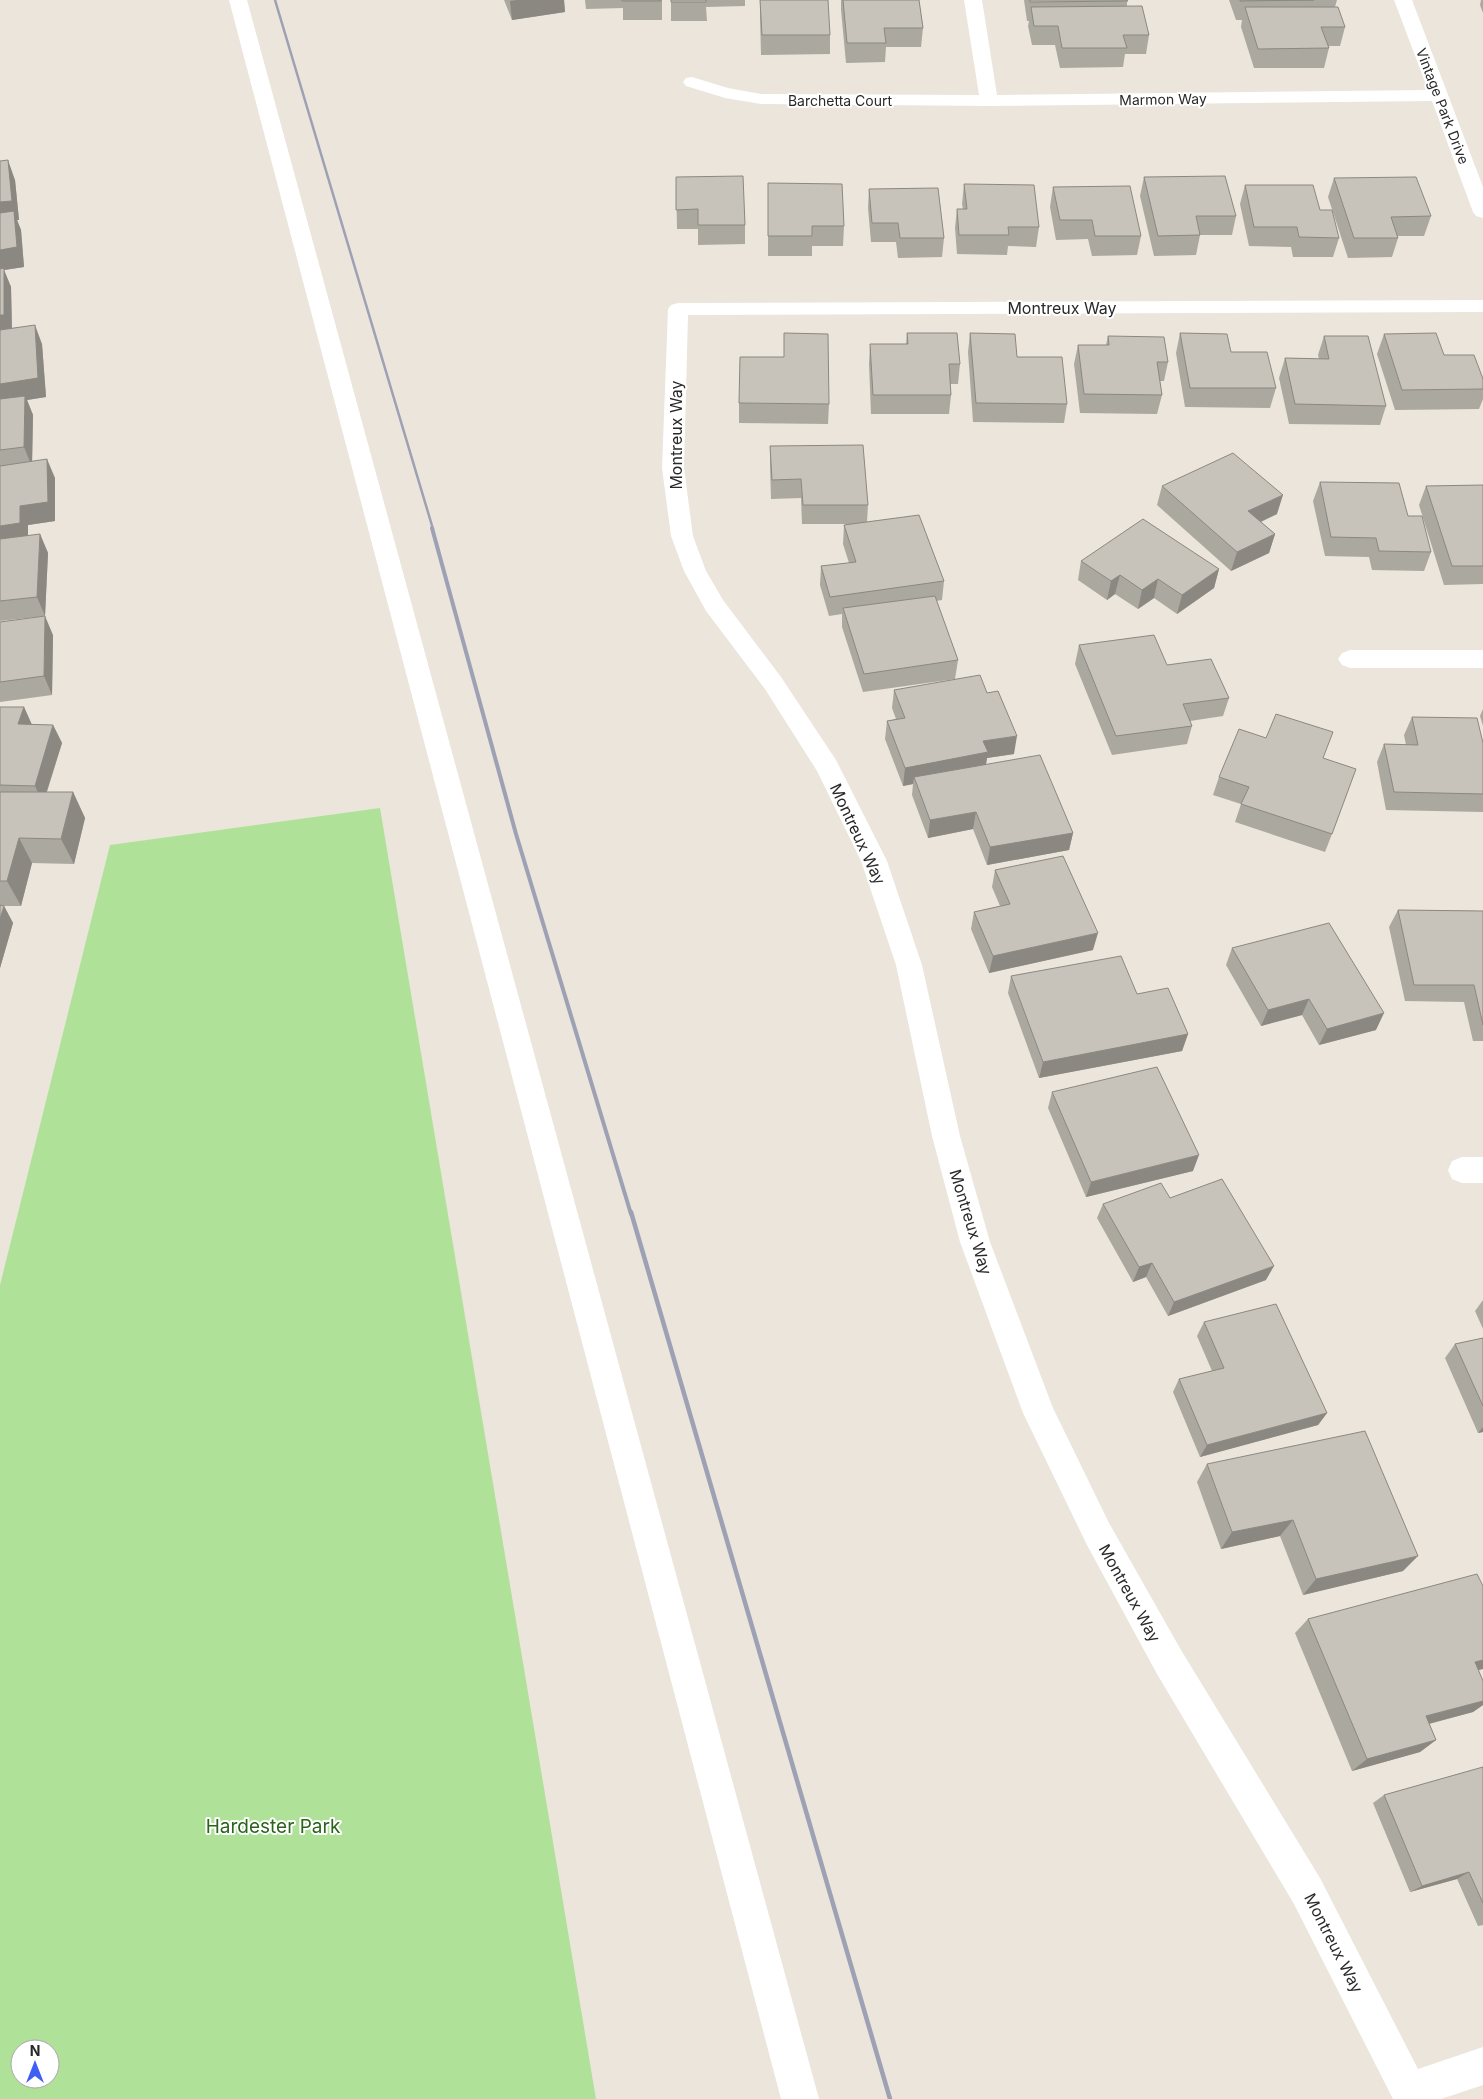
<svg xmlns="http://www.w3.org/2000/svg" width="1483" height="2099" font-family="Inter,sans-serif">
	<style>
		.green { fill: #b0e199; fill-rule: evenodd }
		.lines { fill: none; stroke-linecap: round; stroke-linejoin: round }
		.minor { fill: #fff; fill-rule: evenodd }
		.rail-far2 { stroke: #9ea1b3; stroke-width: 2.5 }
		.rail-far1 { stroke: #9ea1b3; stroke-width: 4 }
		.rail { stroke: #9ea1b3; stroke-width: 4.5 }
		.wall { fill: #aba8a0 }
		.shaded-wall { fill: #8b8882 }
		.building { fill: #c7c3ba; stroke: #8b8882 }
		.labels { text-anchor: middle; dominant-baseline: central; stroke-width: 4; stroke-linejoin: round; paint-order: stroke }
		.far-street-label { font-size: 14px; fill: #292929; stroke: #fff }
		.street-label { font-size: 16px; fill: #292929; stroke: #fff }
		.near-park-label { font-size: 19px; fill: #2a641c; stroke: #fff }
	</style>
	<rect width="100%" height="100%" fill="#ebe5db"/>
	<path class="green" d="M380,808L596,2099H0V1285L110,845ZM20,2049H50V2079H20Z"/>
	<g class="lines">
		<path class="minor" d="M229,0H247L819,2099H781Z
			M964,0H982L997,95L1428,90L1394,0H1412L1483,187V218L1476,216L1473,212L1432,101L989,106L761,104L725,98L686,86L683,82L686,78L692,77L728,88L761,94L979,95Z
			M1483,300V312L688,315L684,468L693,536L706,571L723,600L781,677L836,760L887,861L922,965L960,1136L990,1242L1053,1408L1109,1523L1181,1650L1320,1878L1418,2069L1483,2047V2085L1441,2099H1393L1294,1904L1157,1674L1087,1545L1023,1413L960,1242L932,1136L896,965L861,861L817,771L765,689L706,611L684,571L671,536L662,468L668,309L671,305L678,303Z
			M1350,650H1483V668H1350L1342,665L1338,659L1342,653Z
			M1462,1157H1483V1183H1462L1452,1179L1448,1170L1452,1161Z"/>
		<path class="rail-far2" d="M275,0L433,529"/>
		<path class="rail-far1" d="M432,528L516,834L631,1214"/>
		<path class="rail" d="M631,1212L890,2099"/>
	</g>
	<path class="wall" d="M504,0H564L565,12L512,20Z
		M585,0H662V20H623V8L586,9Z
		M671,0H745V6L706,7L707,21H671Z
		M760,0L830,35V54L761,55L760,17Z
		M841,0H919L923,28L921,47H886L885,62L846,63L841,10Z
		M1024,0H1127V6L1149,35L1146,54H1125L1123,67L1060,68L1055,45H1032L1028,26L1029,21H1027Z
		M1229,0H1337L1335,7L1345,27L1340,46H1328L1329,48L1324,68H1254L1241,27L1242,20H1236Z
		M1481,0H1483V13L1480,5Z
		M0,161L15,180L19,220H17L21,230L24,267L4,270L11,287L12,328L42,344L46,397L27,400L33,415L32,461L55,478V521L28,525V536L40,534L48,553L45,616L0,621Z
		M676,177L745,225V244L698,245V229H677Z
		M1144,177L1236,216L1232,235H1200L1196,255L1154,256L1140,196Z
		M1334,178L1431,216L1424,236H1397L1398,238L1392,257L1348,258L1328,197Z
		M768,183L844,226L843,246H812V256H768Z
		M964,184L1039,227L1036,247L1008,246L1007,255L957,254L955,228L957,209H963L962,204Z
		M1245,185L1320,210L1339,238L1333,257H1293L1291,247L1249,246L1240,204Z
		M1053,187L1141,236L1137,255L1092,256L1088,239L1056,240L1050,207Z
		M869,189L944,238L942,257L898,258L896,242H871L868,208Z
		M907,333L960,364L958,384H950L951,395L949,414H871L869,364L870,344H906Z
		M970,333L1017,357L1067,404L1064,423L973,422L968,352Z
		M1180,333L1231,352L1276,388L1270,408L1185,407L1176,353Z
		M1384,334L1444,355L1483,379V399L1479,409L1395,410L1377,354Z
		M1108,336L1168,362L1164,381H1160L1162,395L1157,414L1080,413L1074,364L1078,345H1106Z
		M1324,336L1386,406L1380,425L1289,424L1279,378L1285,358L1319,359L1318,355Z
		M739,403L829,404L828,424L739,423Z
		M770,446L868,505L867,522L944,581L942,600L936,601L958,660L955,679L863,692L842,627V614L829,616L820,585L821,566L849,563L843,544L844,525L851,524H802L801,498L771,499L770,465Z
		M1320,482L1408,516L1431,552L1424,571L1372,570L1369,557L1325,556L1313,501Z
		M1483,485V584L1444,585L1419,505L1426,486Z
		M1162,486L1277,514L1261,522L1275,534L1269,553L1231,571L1157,505Z
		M1081,561L1219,569L1214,588L1177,614L1154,598L1138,609L1115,594L1107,600L1078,580Z
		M0,622L53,635L52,695L0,702Z
		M1079,645L1167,665L1229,698L1223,716L1190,721L1192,726L1187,744L1112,755L1075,664Z
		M894,690L1014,754L987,758L986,764L1073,833L1069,850L987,865L973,829L928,838L912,795L913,784L903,786L885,739L887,721L896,719L892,708Z
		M0,707H24L32,725H53L62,743L47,792H73L85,818L74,864L32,863L21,906H4L13,923L0,968Z
		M1483,709V726L1480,716Z
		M1412,717L1483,743V812L1386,810L1377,762L1384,744L1406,745L1404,735Z
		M1323,758L1332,834L1325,852L1235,822L1241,804L1213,795L1219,777Z
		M995,870L1093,950L989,973L971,929L974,912L1000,906L992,887Z
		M1398,910L1483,911V1041H1473L1464,1002L1405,1001L1389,927Z
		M1232,948L1376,1030L1319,1045L1302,1015L1261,1026L1226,965Z
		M1011,976L1137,994L1188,1034L1182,1051L1039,1078L1008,993Z
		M1052,1092L1193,1171L1086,1197L1048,1108Z
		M1170,1198L1266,1280L1168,1316L1146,1277L1133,1282L1097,1218L1103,1204Z
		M1483,1300V1329L1475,1311Z
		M1204,1322L1327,1413L1318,1425L1200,1457L1173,1392L1179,1379L1212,1371L1197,1336Z
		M1483,1338V1432L1478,1433L1445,1358L1455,1344Z
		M1207,1464L1403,1571L1303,1595L1280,1536L1221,1549L1197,1482Z
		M1308,1619L1478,1671L1483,1681V1705L1473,1712L1429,1724L1436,1740L1420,1752L1352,1771L1295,1633Z
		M1483,1767V1925L1478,1926L1457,1879L1410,1892L1373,1803L1384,1795Z"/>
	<path class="shaded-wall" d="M517,0H564L565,12L512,20L510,1Z
		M8,160L15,180L19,220H17L21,230L24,267L4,270L11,287L12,334L0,336V202Z
		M35,325L42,344L46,397L27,400L33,415L32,467L24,447L0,404V384Z
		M47,459L55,478V521L28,525V542L0,546V526L20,506Z
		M1283,495L1277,514L1243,530L1248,511Z
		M40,534L48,553L45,616L37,597Z
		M1275,534L1269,553L1231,571L1237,552Z
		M1219,569L1214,588L1177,614L1182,595Z
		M1120,575L1115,594L1107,600L1111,581Z
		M1158,579L1154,598L1138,609L1142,590Z
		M45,616L53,635L52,695L44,676Z
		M24,707L32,725L18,724Z
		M53,725L62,743L43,803L35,786Z
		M1017,736L1014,754L987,758L985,770L914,777L913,784L903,786L905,768L983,741Z
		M73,792L85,818L74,864L61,839Z
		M976,812L973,829L928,838L930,820Z
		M1073,833L1069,850L987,865L990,847Z
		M19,838L32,863L21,906L7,881Z
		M4,906L13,923L0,968V919Z
		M1098,933L1093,950L989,973L993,956Z
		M1309,999L1302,1015L1261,1026L1268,1010Z
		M1384,1013L1376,1030L1319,1045L1327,1029Z
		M1188,1034L1182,1051L1039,1078L1043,1062Z
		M1199,1155L1193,1171L1086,1197L1091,1182Z
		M1152,1263L1146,1277L1133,1282L1139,1267Z
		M1274,1266L1266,1280L1168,1316L1174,1302Z
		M1327,1413L1318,1425L1200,1457L1207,1445Z
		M1483,1427V1432L1478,1433Z
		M1293,1520L1280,1536L1221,1549L1232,1532Z
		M1418,1556L1403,1571L1303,1595L1316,1579Z
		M1483,1660V1669L1457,1676L1475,1662Z
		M1483,1701V1705L1473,1712L1409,1729L1426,1716Z
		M1436,1740L1420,1752L1352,1771L1367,1759Z
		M1469,1872L1457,1879L1410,1892L1422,1886Z"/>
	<path class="building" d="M622,0H661V1H622Z
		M671,0H706V2H671Z
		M760,0H828L830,35H762Z
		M843,0H919L923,28H884L886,43H847Z
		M1030,0H1127L1128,1L1030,2Z
		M1240,0H1314L1240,1Z
		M1142,6L1149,35H1123L1127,48H1062L1058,26H1034L1031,7Z
		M1245,7H1338L1345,27H1321L1329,48L1258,49Z
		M8,160L12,201L0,202V161Z
		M743,176L745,225H698V209L676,210V177Z
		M1225,176L1236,216H1196L1200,235L1158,236L1144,177Z
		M1416,177L1431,216L1391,217L1398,238H1354L1334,178Z
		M768,183L842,184L844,226H812V236H768Z
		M964,184L1034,185L1039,227H1008L1009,235H959L957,209H967Z
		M1245,185H1313L1320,210H1332L1339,238L1299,237L1297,227H1254Z
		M1130,186L1141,236H1095L1092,220H1060L1053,187Z
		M938,188L944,238H900L898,223H872L869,189Z
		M14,211L17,247L0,250V213Z
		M4,268V315H0V269Z
		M35,325L38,378L0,384V330Z
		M784,333L828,334L829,404L739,403L740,357H784Z
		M907,333H957L960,364H949L951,395H873L870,344H908Z
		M970,333L1015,334L1017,357H1062L1067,404L976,403Z
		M1180,333L1227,334L1231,352H1267L1276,388H1190Z
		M1436,333L1444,355H1474L1483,379V389L1402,390L1384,334Z
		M1108,336L1164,337L1168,362H1157L1162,395L1084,394L1078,345H1109Z
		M1324,336H1368L1386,406L1295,404L1285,358L1329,359Z
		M25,396L24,447L0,450V399Z
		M863,445L868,505H803L801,479L772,480L770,446Z
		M1233,453L1283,495L1248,511L1275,534L1237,552L1162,486Z
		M47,459L48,502L20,506V523L0,526V466Z
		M1320,482L1399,483L1408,516H1422L1431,552L1379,551L1376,538L1331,537Z
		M1483,485V566H1452L1426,486Z
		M919,515L944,581L830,597L821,566L856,562L844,525Z
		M1143,519L1219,569L1182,595L1158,579L1142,590L1120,575L1111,581L1081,561Z
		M40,534L37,597L0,601V539Z
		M935,596L958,660L864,674L843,608Z
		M45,616L44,676L0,682V622Z
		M1154,635L1167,665L1211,659L1229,698L1183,704L1192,726L1116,736L1079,645Z
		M980,675L987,693L998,691L1017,736L983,741L988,752L905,768L887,721L905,718L894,690Z
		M0,707H24L18,724L53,725L35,786L0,785Z
		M1276,714L1333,732L1323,758L1356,769L1332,834L1241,804L1249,787L1219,777L1239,729L1266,738Z
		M1412,717L1477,718L1483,743V794L1394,792L1384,744L1418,745Z
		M1040,755L1073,833L990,847L976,812L930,820L914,777Z
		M0,792H73L61,839L19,838L7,881H0Z
		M1063,856L1098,933L993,956L974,912L1010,904L995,870Z
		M0,905L4,906L0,919Z
		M1398,910L1483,911V1025L1474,985H1414Z
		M1329,923L1384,1013L1327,1029L1309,999L1268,1010L1232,948Z
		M1121,956L1137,994L1168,988L1188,1034L1043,1062L1011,976Z
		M1157,1067L1199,1155L1091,1182L1052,1092Z
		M1222,1179L1274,1266L1174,1302L1152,1263L1139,1267L1103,1204L1161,1183L1170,1198Z
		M1276,1304L1327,1413L1207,1445L1179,1379L1224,1368L1204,1322Z
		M1483,1338V1406L1455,1344Z
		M1365,1431L1418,1556L1316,1579L1293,1520L1232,1532L1207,1464Z
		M1477,1574L1483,1586V1660L1475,1662L1483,1681V1701L1426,1716L1436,1740L1367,1759L1308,1619Z
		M1483,1767V1903L1469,1872L1422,1886L1384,1795Z"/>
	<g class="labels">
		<g class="far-street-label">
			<text transform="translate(1163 99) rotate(-1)">Marmon Way</text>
			<text x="840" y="100">Barchetta Court</text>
			<text transform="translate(1443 106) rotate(69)">Vintage Park Drive</text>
		</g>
		<g class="street-label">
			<text x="1062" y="308">Montreux Way</text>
			<text transform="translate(676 435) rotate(-90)">Montreux Way</text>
			<text transform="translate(858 834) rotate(65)">Montreux Way</text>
			<text transform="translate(971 1222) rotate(73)">Montreux Way</text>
			<text transform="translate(1130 1593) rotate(61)">Montreux Way</text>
			<text transform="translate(1334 1943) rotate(63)">Montreux Way</text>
		</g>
		<g class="near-park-label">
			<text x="273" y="1826">Hardester Park</text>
		</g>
	</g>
	<g transform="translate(35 2064)"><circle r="24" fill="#ffffff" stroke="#a9a9a9"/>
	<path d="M0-4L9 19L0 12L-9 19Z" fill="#3f5ef4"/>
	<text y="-8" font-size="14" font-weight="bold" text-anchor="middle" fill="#292929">N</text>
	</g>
</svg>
